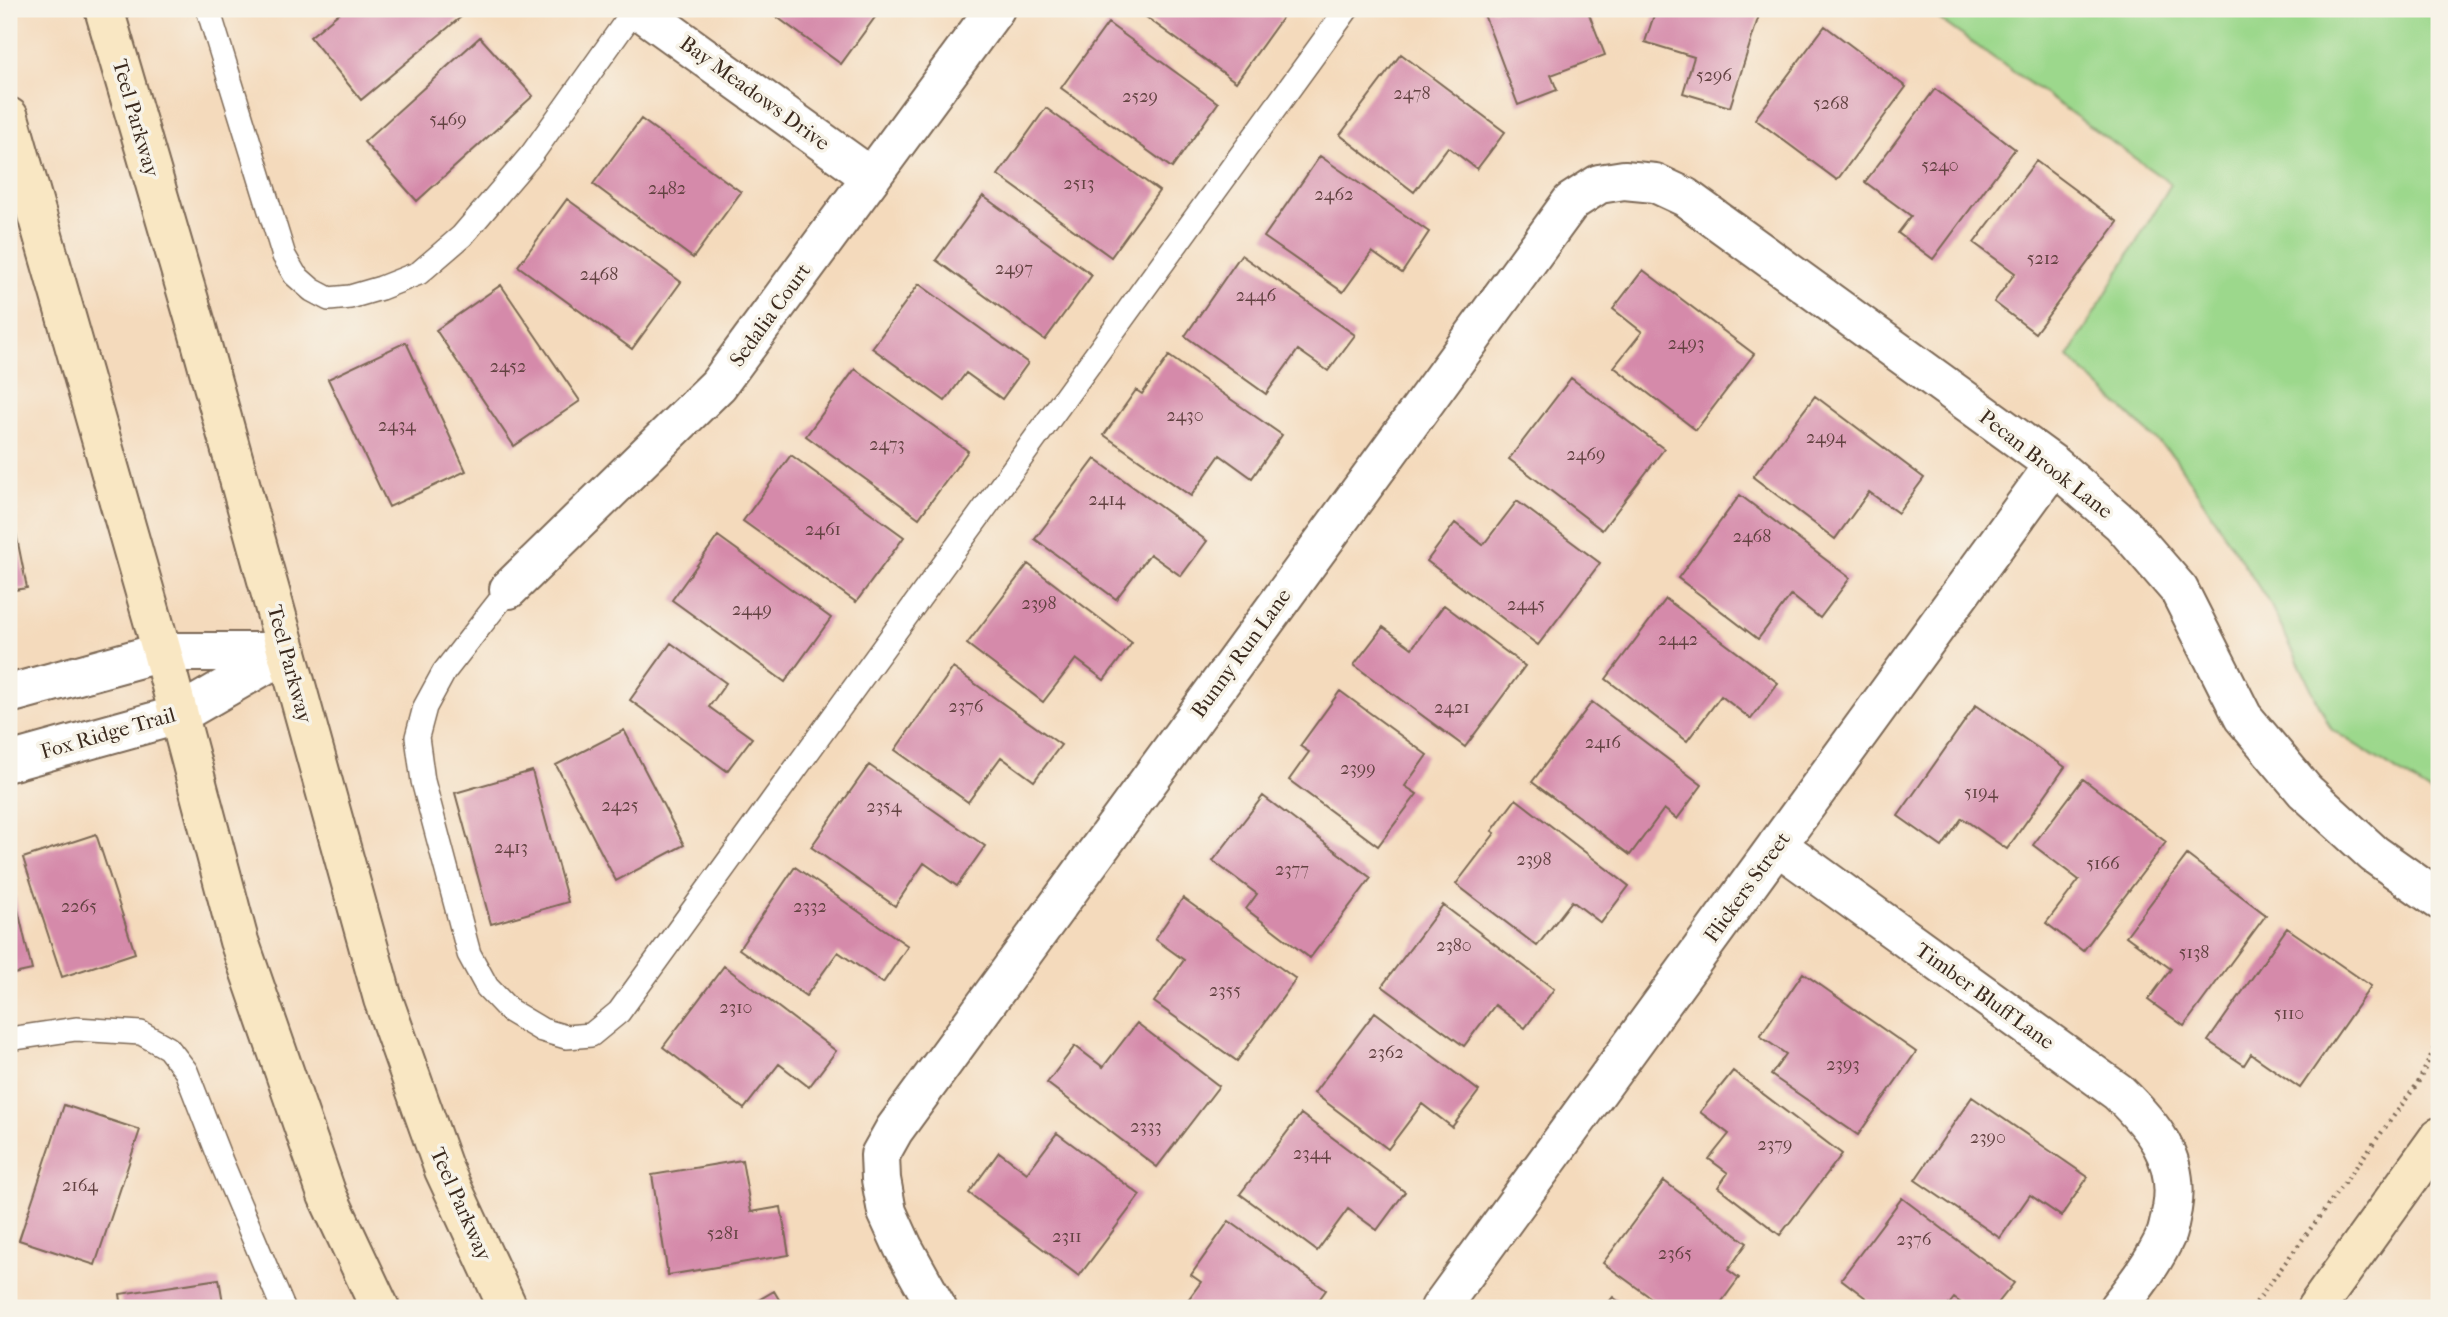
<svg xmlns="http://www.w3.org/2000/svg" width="2448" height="1317" font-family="'IM FELL French Canon',serif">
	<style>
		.green { fill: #9cd88c; stroke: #6c8155; stroke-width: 2 }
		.building { fill: #d58aaa }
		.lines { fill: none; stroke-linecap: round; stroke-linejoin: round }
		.service-casing { stroke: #7c6855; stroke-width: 26 }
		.minor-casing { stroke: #7c6855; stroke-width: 42 }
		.secondary-casing { stroke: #7c6855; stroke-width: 42 }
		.path { stroke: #7c6855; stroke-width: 4.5; stroke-dasharray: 2 5; stroke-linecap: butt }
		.service { stroke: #fff; stroke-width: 23 }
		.minor { stroke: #fff; stroke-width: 38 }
		.secondary { stroke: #f9e7c3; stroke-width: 38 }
		.labels { text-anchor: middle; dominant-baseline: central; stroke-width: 7; stroke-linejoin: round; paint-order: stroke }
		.number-label { font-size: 18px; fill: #624241 }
		.street-label { font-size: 21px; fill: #3b2a1e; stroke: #f7f3e8 }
	</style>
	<rect width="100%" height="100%" fill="#f7f3e8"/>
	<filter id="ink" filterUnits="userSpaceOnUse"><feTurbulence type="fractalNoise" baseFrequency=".0143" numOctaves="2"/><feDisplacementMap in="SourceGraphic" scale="14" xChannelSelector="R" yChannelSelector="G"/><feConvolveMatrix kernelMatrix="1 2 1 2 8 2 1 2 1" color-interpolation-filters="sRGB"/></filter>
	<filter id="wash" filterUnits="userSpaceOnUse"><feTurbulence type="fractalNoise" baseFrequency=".00686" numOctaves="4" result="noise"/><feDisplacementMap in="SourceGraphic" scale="28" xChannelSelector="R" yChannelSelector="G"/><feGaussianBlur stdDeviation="1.57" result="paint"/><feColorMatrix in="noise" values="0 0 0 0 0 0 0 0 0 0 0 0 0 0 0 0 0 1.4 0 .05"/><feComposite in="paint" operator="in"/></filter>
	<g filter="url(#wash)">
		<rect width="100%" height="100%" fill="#f4dabc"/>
		<path class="green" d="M1925,9H2439V798L2331,729L2271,606L2175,458L2068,357L2171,184Z"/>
		<g id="blocks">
			<path class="building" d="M344,9H464L467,12L361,100L310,37Z
				M766,9H881L841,64Z
				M1135,9H1270L1282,18L1236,82Z
				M1482,9H1587L1605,55L1551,75L1557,90L1518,105Z
				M1656,9H1761L1730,107L1683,93L1694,57L1645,42Z
				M1108,23L1218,103L1172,168L1061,88Z
				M1825,26L1906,87L1837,180L1755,119Z
				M480,37L533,96L417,201L364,142Z
				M1401,54L1505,132L1477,169L1448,147L1414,192L1340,135Z
				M1935,89L2015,149L1933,259L1898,233L1911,216L1865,182Z
				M1046,108L1159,191L1111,257L998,175Z
				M641,119L741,192L693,258L593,184Z
				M1320,156L1429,232L1402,273L1372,252L1343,292L1264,237Z
				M2036,161L2118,222L2035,333L1994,302L2015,273L1974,243Z
				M983,196L1092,275L1045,340L936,260Z
				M567,199L681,282L632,349L518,266Z
				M1241,255L1355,335L1328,371L1298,350L1266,394L1185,336Z
				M1643,270L1754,354L1696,430L1614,367L1642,332L1613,309Z
				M919,284L1028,363L1002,399L966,373L945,401L872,348Z
				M501,285L580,401L514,446L436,330Z
				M406,342L466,471L389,507L328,379Z
				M1169,356L1282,435L1252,478L1220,455L1191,496L1104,435L1136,390L1142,394Z
				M855,369L968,451L919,518L806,436Z
				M1571,378L1664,449L1602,530L1509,459Z
				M1815,396L1924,478L1898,513L1869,492L1835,539L1753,477Z
				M791,455L904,537L856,602L743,521Z
				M1095,459L1207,541L1181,576L1150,554L1116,599L1035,539Z
				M1740,495L1850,578L1820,618L1791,595L1758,639L1678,578Z
				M9,498L27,588L9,591Z
				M1517,501L1600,563L1538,645L1427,561L1455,523L1483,545Z
				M718,536L831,618L785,682L672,600Z
				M1028,564L1132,643L1104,680L1076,659L1043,702L967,644Z
				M1666,599L1778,683L1751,719L1721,696L1687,741L1606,679Z
				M1444,605L1525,666L1465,747L1354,665L1383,627L1412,648Z
				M671,643L726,683L709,707L752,738L727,771L630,700Z
				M953,668L1061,745L1034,781L1001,757L968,802L895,750Z
				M1340,691L1427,755L1405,786L1417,794L1378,846L1289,780L1309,752L1300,746Z
				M1592,702L1702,785L1677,819L1664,809L1630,855L1532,782Z
				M1976,705L2065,767L2007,849L1962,818L1942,847L1898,816Z
				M624,730L684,845L616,881L556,765Z
				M869,765L985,846L957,886L924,863L895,906L811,847Z
				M532,771L568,902L491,924L455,793Z
				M2083,779L2166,842L2083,951L2046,923L2079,880L2033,845Z
				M1263,796L1371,878L1310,958L1246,909L1257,894L1213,861Z
				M1516,799L1629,886L1601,923L1572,901L1537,946L1456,884L1495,833L1492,831Z
				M96,834L135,953L62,977L23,858Z
				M2187,855L2266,915L2184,1026L2148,1000L2171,969L2126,936Z
				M795,867L908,946L883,983L838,952L806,996L739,949Z
				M10,875L32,970L9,975V876Z
				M1183,898L1296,979L1237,1061L1154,1002L1184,960L1155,939Z
				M1443,905L1554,989L1525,1028L1495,1005L1464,1046L1382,986Z
				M2287,928L2371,986L2300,1088L2251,1054L2244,1065L2208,1041Z
				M724,966L836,1051L809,1087L779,1064L744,1109L663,1047Z
				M1803,973L1916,1052L1858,1135L1771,1075L1786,1054L1760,1036Z
				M1375,1012L1479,1091L1452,1127L1422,1104L1388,1149L1314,1093Z
				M1137,1023L1219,1086L1157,1167L1047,1083L1075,1046L1103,1067Z
				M1733,1071L1842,1154L1780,1235L1718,1187L1728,1173L1709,1159L1729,1134L1700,1112Z
				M1972,1097L2088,1177L2061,1216L2030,1195L2000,1238L1915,1180Z
				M64,1105L140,1130L95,1265L19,1240Z
				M1301,1114L1405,1192L1377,1230L1348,1209L1317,1251L1240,1194Z
				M1057,1133L1140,1195L1079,1276L969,1193L999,1152L1027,1173Z
				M742,1160L751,1212L781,1207L789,1255L668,1275L652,1175Z
				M1664,1181L1747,1243L1728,1270L1739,1278L1717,1308H1665L1603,1263Z
				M1902,1198L2014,1283L1994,1308H1968L1954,1298L1946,1308H1879L1841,1279Z
				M1229,1221L1326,1290L1313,1308H1182L1201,1282L1191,1275Z
				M219,1279L224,1308H122L120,1294Z
				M774,1291L784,1308H745Z
				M1613,1297L1627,1308H1604Z"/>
		</g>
	</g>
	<g filter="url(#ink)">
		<use href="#blocks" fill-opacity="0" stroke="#7c6855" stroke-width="2"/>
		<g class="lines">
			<g class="service-casing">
				<path id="service" d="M208,9L284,256L295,275L312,290L329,299L350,297L381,288L419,273L462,236L532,154L635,9
					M509,589L444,672L425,707L417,737L423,781L469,954L487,987L510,1011L542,1030L566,1037L591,1035L619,1012L1347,9
					M9,1039L76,1029L141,1033L168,1048L186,1071L221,1161L283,1308"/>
			</g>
			<g class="minor-casing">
				<path id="minor" d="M638,9L871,177
					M509,589L718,385L995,9
					M9,694L162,652H284
					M9,762L178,715L287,652
					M1777,845L2118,1092C2152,1125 2181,1158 2172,1209C2170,1218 2169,1227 2166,1235C2154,1262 2136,1285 2118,1308
					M937,1308L903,1247L887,1212L881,1179L880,1155L894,1130L1571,202L1599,184L1624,180L1655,183L1685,197L2054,465L2122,524L2179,590L2243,717L2305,791L2374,854L2439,900
					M1440,1308L2054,465"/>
			</g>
			<g class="secondary-casing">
				<path id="secondary" d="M104,9L196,324L383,999L444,1170L508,1308
					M9,117L162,652L239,941L327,1195L380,1308
					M2316,1308L2439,1137"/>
			</g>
			<path class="path" d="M2252,1308L2418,1083L2439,1039"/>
			<use href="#service" class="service"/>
			<use href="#minor" class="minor"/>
			<use href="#secondary" class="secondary"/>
		</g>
	</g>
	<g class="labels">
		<g class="number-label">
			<text x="1714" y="75">5296</text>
			<text x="1412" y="93">2478</text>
			<text x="1140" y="96">2529</text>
			<text x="1831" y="103">5268</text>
			<text x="448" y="119">5469</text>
			<text x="1940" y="165">5240</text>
			<text x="1079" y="183">2513</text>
			<text x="667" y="188">2482</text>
			<text x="1334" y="194">2462</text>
			<text x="2043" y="258">5212</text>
			<text x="1014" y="268">2497</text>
			<text x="599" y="274">2468</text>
			<text x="1256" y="295">2446</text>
			<text x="1686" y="343">2493</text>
			<text x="508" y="366">2452</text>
			<text x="1185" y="415">2430</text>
			<text x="397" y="425">2434</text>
			<text x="1826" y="437">2494</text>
			<text x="887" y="444">2473</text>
			<text x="1586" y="454">2469</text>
			<text x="1107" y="499">2414</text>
			<text x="823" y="529">2461</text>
			<text x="1752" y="536">2468</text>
			<text x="1039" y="603">2398</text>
			<text x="1526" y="604">2445</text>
			<text x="752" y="609">2449</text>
			<text x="1678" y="639">2442</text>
			<text x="966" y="706">2376</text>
			<text x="1452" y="707">2421</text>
			<text x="1603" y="742">2416</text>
			<text x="1358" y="768">2399</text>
			<text x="1981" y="792">5194</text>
			<text x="620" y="805">2425</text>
			<text x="884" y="806">2354</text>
			<text x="511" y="847">2413</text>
			<text x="1534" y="859">2398</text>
			<text x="2103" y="863">5166</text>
			<text x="1292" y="869">2377</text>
			<text x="79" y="906">2265</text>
			<text x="810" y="906">2332</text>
			<text x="1454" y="945">2380</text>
			<text x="2194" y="952">5138</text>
			<text x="1225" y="990">2355</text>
			<text x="736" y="1007">2310</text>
			<text x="2289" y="1013">5110</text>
			<text x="1386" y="1052">2362</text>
			<text x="1843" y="1064">2393</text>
			<text x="1146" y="1126">2333</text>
			<text x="1988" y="1137">2390</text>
			<text x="1775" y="1144">2379</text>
			<text x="1312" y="1153">2344</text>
			<text x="80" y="1185">2164</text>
			<text x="723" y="1233">5281</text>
			<text x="1067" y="1236">2311</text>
			<text x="1914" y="1239">2376</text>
			<text x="1675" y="1253">2365</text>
		</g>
		<g class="street-label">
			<text transform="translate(755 93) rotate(36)">Bay Meadows Drive</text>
			<text transform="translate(136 118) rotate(74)">Teel Parkway</text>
			<text transform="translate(770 315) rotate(-54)">Sedalia Court</text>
			<text transform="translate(2046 464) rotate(38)">Pecan Brook Lane</text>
			<text transform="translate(1241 653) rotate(-54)">Bunny Run Lane</text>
			<text transform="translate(290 664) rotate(75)">Teel Parkway</text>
			<text transform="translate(108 733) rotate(-16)">Fox Ridge Trail</text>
			<text transform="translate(1747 887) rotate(-54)">Flickers Street</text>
			<text transform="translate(1985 996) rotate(36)">Timber Bluff Lane</text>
			<text transform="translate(461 1204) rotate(66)">Teel Parkway</text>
		</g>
	</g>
	<rect width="2448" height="1317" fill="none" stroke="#f7f3e8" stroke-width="35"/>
</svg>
